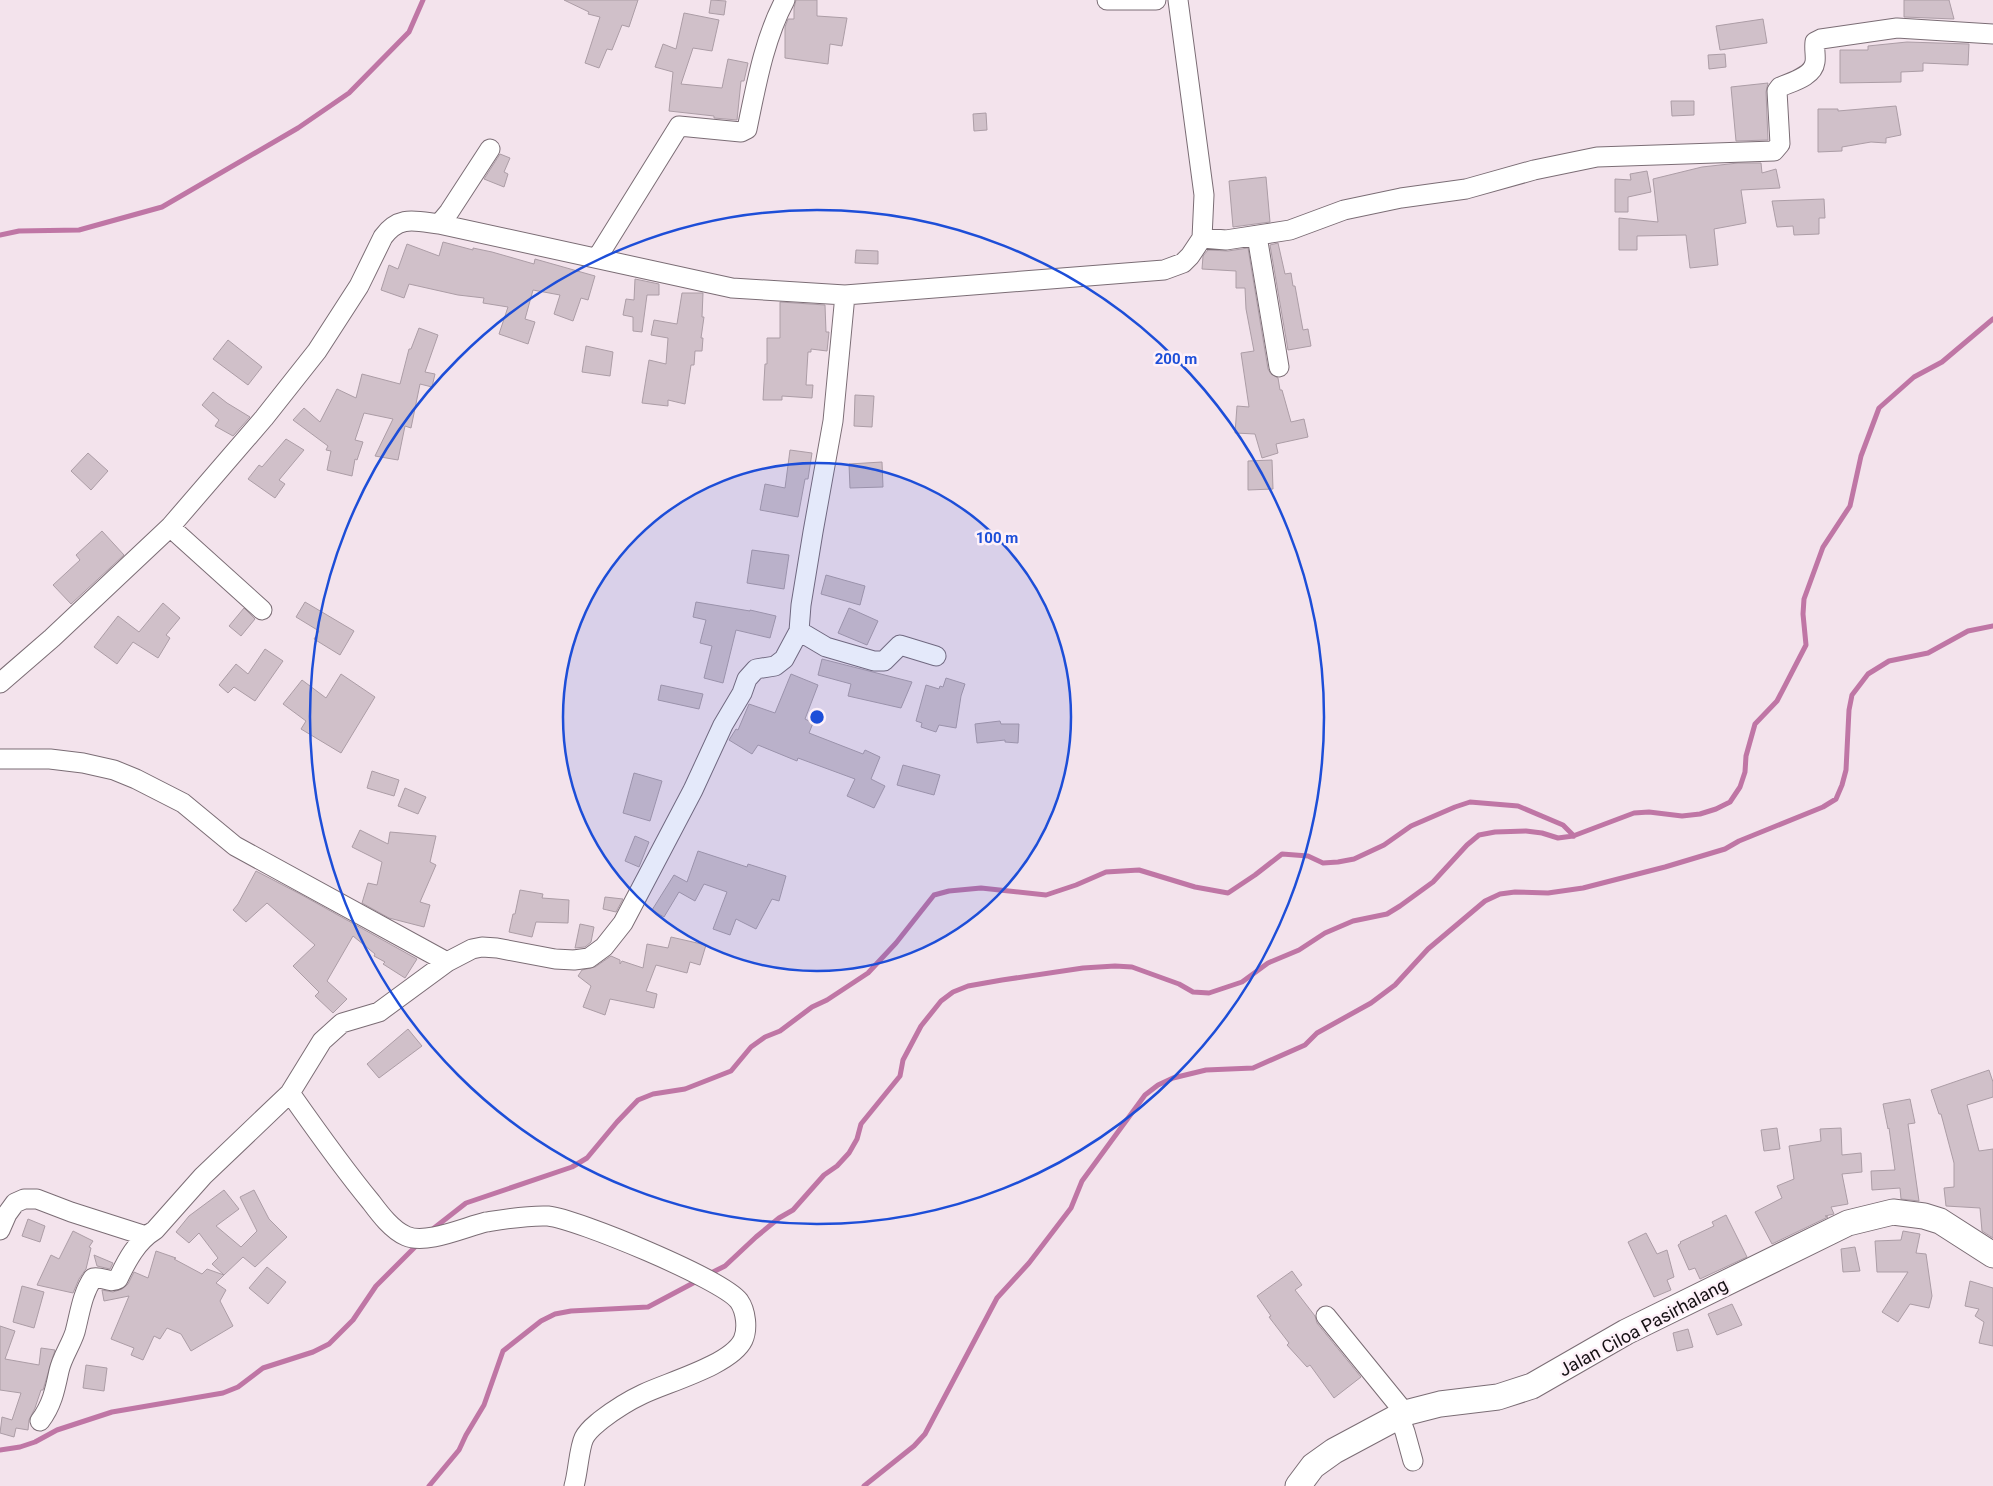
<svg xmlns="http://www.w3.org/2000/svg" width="1993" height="1486" font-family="Roboto,sans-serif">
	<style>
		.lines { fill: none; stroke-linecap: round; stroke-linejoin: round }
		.stream { stroke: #bf76a5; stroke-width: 5 }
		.building { fill: #d0c0c9; stroke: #ac9da6 }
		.minor-casing { stroke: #7b6d75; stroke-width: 21 }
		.major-casing { stroke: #7b6d75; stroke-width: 27 }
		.minor { stroke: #fff; stroke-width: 19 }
		.major { stroke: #fff; stroke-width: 25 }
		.ring { fill: none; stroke: #1d4ed8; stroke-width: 2.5 }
		.labels { text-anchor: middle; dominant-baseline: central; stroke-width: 5; stroke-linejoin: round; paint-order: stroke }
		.street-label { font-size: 18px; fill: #151013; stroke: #fef1f9 }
		.centre { fill: #1d4ed8; stroke: #fef1f9; stroke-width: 2.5 }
		.ring-label { font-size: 15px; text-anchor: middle; font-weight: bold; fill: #1d4ed8; stroke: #fef1f9; stroke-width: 5; stroke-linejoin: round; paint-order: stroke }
	</style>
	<rect width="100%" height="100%" fill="#f3e3ec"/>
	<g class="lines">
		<path class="stream" d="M0,235L19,231L79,230L162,207L298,128L349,93L409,32L423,0
			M429,1232L466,1203L572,1167L587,1158L617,1122L638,1100L653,1094L685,1089L731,1071L751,1047L765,1037L780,1031L812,1007L827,1000L868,973L896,943L934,895L949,891L981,888L1046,895L1076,885L1106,872L1139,870L1195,887L1228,893L1255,875L1282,854L1308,856L1323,863L1338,862L1354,859L1384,845L1411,826L1455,807L1470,802L1518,806L1563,825L1574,836
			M707,1275L725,1266L756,1237L779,1218L793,1210L824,1175L837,1166L849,1153L857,1139L861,1124L900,1076L903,1060L921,1026L941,1001L953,992L968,986L1002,980L1083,968L1115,966L1132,967L1179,984L1193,992L1209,993L1242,982L1268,963L1299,950L1325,933L1353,921L1387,914L1400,906L1433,882L1467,845L1479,835L1495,832L1526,831L1542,833L1558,838L1573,836L1634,813L1649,812L1682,816L1700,814L1716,809L1730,802L1740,787L1745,772L1746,756L1755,724L1777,701L1806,645L1803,614L1804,599L1823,547L1850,506L1861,456L1879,408L1914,377L1942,362L1993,319
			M0,1450L20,1447L35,1442L57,1430L112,1412L223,1393L238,1387L263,1368L313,1352L329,1344L353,1320L376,1286L418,1244
			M429,1486L459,1450L466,1435L484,1405L503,1351L541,1321L555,1314L571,1311L648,1307L697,1281
			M864,1486L914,1446L925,1434L997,1298L1029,1263L1071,1208L1082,1181L1145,1095L1158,1085L1173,1078L1206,1070L1253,1068L1305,1045L1317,1033L1371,1003L1395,985L1428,949L1485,901L1500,894L1515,892L1548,893L1583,888L1665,867L1725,849L1739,841L1823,807L1836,799L1842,785L1846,770L1849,710L1852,695L1868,674L1889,661L1928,653L1968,631L1993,626"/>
	</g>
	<path class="building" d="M564,0H638L629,27L622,25L612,50L607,49L599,68L585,63L600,17L588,14L589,12Z
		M711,0L726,1L724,15L709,13Z
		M796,0H817V16L847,18L842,46L830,44L828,64L785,58V27L788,19H794V8Z
		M1904,0H1949L1954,19L1904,17Z
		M684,13L719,20L712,51L693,48L681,84L722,88L728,59L748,63L744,81H741L737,120L714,118V116L669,111L673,72L655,67L663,44L676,49Z
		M1763,19L1767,43L1720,50L1716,26Z
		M1907,42L1969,44L1968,65L1923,63V71L1901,72V82L1840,83V50H1868V46Z
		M1725,54L1726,67L1709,69L1708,55Z
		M1768,83L1766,92L1768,140L1736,141L1731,87Z
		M1671,101H1694V115L1672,116Z
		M1896,106L1901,135L1886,138V143L1871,142L1842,147V151L1818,152V109H1838V111Z
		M986,113L987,130L974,131L973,114Z
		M500,154L510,158L504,172L508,174L504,187L484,179Z
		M1738,163H1761L1762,173L1776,169L1780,188L1741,190L1746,223L1714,229L1718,265L1690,268L1686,235L1637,236V250H1619V218L1658,222L1653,179L1702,167Z
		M1647,171L1651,192L1628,197V212H1615V179L1631,180L1630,174Z
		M1266,177L1270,222L1233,227L1229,181Z
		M1824,199L1825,218H1819V234L1794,235L1793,226L1777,227L1772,201Z
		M443,242L473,250V248L492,252L534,264L535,259L595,276L588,300L581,298L573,321L554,314L560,295L533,290L525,319L535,322L528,344L499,334L508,307L483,303L484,298L458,295L409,284L404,298L381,290L389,265L398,269L407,244L439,256Z
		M1278,243L1285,274L1291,273L1293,286H1295L1303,330L1308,329L1311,346L1288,350L1270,245Z
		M1248,248L1268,369L1271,374L1278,378L1280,390H1282L1291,422L1304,419L1308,437L1276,444L1278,453L1262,458L1255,434L1235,433L1237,406L1249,407L1241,353L1254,351L1246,309L1245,288H1236V271L1202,269L1203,256L1208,250L1228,251Z
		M856,250L878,251V264L855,263Z
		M635,279L659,284V295H647L642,332L633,331V317L623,315L626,299L634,300Z
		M682,293H703L702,317H704L701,338H703L702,351H695L694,365H691L685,404L668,400V406L642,403L649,360L666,364L668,338L651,335L654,320L677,324Z
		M780,302L825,305L826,332H829L827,351L811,349V352H808L806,385H813L812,398L782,396V400H763L765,364H767V338H780Z
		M419,328L438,335L425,372L435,374L432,387L420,384L411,428L405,426L398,460L375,456L393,419L364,413L355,440L363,442L357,460L355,459L352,476L327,470L331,451L326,450L328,446L293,420L304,408L320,422L337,389L356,398L362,374L400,384L409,349H411Z
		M228,340L262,367L248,385L213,359Z
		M586,346L613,352L610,376L582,372Z
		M213,392L227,403L250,417L233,436L215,426L219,420L202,405Z
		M855,395L874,396L872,427L854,426Z
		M286,439L304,450L279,480L285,484L275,498L248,479L259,465L262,467Z
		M790,450L812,453L808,479H805L798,517L760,510L765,484L785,488Z
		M88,453L108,471L91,490L71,471Z
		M1272,460L1273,489L1248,490V461Z
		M882,462L883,487L850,488L849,464Z
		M102,531L124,555L71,604L53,585L80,560L76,555Z
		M752,550L789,555L784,589L747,583Z
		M826,575L865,586L860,605L821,594Z
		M305,602L354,631L340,655L314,639L319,631L296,617Z
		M696,602L750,611V610L776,616L770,638L736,630L723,683L704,678L712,646L700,643L706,620L693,617Z
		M163,603L180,618L166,635L170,638L158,658L133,642L117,664L94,647L118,616L139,632Z
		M244,608L255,619L241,636L229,626Z
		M849,608L878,621L867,645L838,633Z
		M265,649L283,661L255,701L234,687L228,693L219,685L236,664L248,674Z
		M822,659L912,682L901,708L848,696L851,684L818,675Z
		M341,674L375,697L341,753L301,729L306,721L283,704L302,680L326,698Z
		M791,674L818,685L805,719L813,723L809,733L863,754L865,750L880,757L871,779L885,786L874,808L847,796L855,779L798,758L797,761L758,745L752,754L729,740L736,729L738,730L749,704L775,713Z
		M946,678L965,684L961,696L956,728L939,725L936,732L921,727L922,723L916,721L926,685L939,689L940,686L943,687Z
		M661,685L703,694L699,709L658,700Z
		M1000,721L1001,724H1019L1018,743L1005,742V740L977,743L975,724Z
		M903,765L940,775L934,795L897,785Z
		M372,771L399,780L394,796L367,788Z
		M634,773L662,781L650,821L623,813Z
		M405,788L426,797L418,814L398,806Z
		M360,830L388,844L390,832L436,836L430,862L436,865L420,902L430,905L424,927L389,918L362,903L368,883L377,885L382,862L352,847Z
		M635,836L649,842L639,867L625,861Z
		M698,851L747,867L748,864L786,876L779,901L772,899L756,929L736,919L730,935L713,929L727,892L704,884L695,901L679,892L664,917L652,910L674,875L687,882Z
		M256,871L300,894L417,959L405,978L383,964L385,962L374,956L375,954L353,936L327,981L347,999L333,1013L315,996L319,992L293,966L315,945L267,903L246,922L233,910L238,904Z
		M520,890L543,894L542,898L569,900L568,923L536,922L532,937L509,932L513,914H515Z
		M605,897L623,899L616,912L603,909Z
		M580,924L594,927L591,942L585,947L575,948Z
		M671,937L706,945L700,965L690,962L687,973L656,965L646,991L657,994L654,1008L610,999L605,1015L583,1007L591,986L578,976L582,970L595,967L611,956L620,960V964L622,961L643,968L647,944L668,948Z
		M408,1029L422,1046L379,1078L367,1064Z
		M1989,1070L1993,1082V1097L1967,1105L1979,1151L1993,1149V1238L1982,1231L1980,1208L1946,1206L1944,1188L1954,1187V1163L1941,1114H1939L1931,1090Z
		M1910,1099L1915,1123L1908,1124L1919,1201L1901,1199L1900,1188L1872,1190L1871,1171L1895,1170L1889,1128L1888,1129L1883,1104Z
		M1777,1128L1780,1149L1764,1151L1761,1130Z
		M1841,1128L1842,1155L1861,1153L1862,1172L1842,1174L1848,1204L1831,1207L1834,1214L1825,1216L1828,1217L1772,1244L1755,1212L1782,1198L1777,1186L1794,1179L1789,1146L1821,1141L1820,1129Z
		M224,1190L239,1209L216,1226L241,1247L257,1231L240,1197L254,1190L269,1219L287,1237L255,1267L243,1257L224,1275L212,1264L218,1258L199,1233L189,1243L176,1232L189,1216Z
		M1726,1215L1747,1257L1700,1279L1695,1268L1689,1270L1678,1245L1681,1243L1680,1242L1714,1226L1712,1222Z
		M28,1219L45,1226L40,1242L22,1236Z
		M73,1231L93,1241L89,1247L91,1248L86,1269L79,1279L73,1293L37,1285L51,1255L59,1259Z
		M1903,1231L1920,1234L1916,1253L1926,1254L1932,1296L1929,1308L1910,1304L1898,1322L1882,1312L1908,1272H1877L1875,1241L1901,1240Z
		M1646,1233L1657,1254L1667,1250L1674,1277L1667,1280L1671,1290L1654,1297L1628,1242Z
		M1855,1247L1860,1271L1843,1272L1841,1249Z
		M156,1251L176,1258L174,1259L202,1274L207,1269L224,1275L216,1283L226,1290L220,1301L233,1326L191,1351L181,1334L167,1328L160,1339L154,1336L143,1360L131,1355L134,1348L111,1339L129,1296L104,1301L102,1290L113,1292L122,1289L128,1284L134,1272L148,1278Z
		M94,1255L113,1263L110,1269L97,1266Z
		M267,1267L286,1282L268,1304L249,1288Z
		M1292,1271L1302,1285L1295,1290L1315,1316L1317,1323L1361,1377L1334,1398L1310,1365L1307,1367L1287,1345L1289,1343L1269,1317L1271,1316L1257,1296Z
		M1970,1281L1993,1288V1346L1979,1343L1984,1322L1975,1316L1979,1309L1965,1306Z
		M22,1286L44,1292L34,1328L13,1322Z
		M1732,1304L1742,1325L1717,1335L1708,1314Z
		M0,1326L15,1331L5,1359L39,1365L41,1348L55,1350L43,1390H41L35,1408L29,1420L28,1430L16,1428L14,1437L0,1433L2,1417L12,1420L21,1393L0,1390Z
		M1688,1329L1693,1347L1677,1351L1673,1333Z
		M86,1365L107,1368L104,1391L83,1388Z"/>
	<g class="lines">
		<g class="minor-casing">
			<path id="minor" d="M1107,0H1156
				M439,224L449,212L490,149
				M1257,236L1279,367
				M1202,238L1226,240L1290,230L1344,210L1401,198L1466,189L1534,170L1597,157L1774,151L1780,144L1777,91L1780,87C1791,82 1813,77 1815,62C1816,56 1814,49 1815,42L1821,39L1897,28L1993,34
				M597,258L679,126L741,132L747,129C756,86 764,39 785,0
				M170,527L262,610
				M799,631L826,647L874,661H884L900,645L936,656
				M0,683L52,638L170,527L264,418L317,351L359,286L383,237C399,215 415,221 439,224L732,288L845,295L1164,270L1183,263L1190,256L1202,238L1204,195L1178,0
				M0,759H50L83,763L114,770L136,779L183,803L235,846L447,962
				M0,1230L7,1214L15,1203L24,1199H37L71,1212L146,1236
				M1326,1316L1405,1413
				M1399,1416L1405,1432L1413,1461
				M40,1421C52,1405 55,1390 59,1371C62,1357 71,1345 75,1332C80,1313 82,1294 93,1278C102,1276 110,1284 118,1279C127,1260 137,1241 155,1230L203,1176L290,1093
				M574,1486C578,1473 579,1448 584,1438C588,1430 594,1426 601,1420C614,1410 628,1401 643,1394C668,1382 731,1365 743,1340C748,1329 746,1311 739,1301C722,1279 577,1219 548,1216C528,1215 505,1219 486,1222C465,1227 426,1245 406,1236C392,1230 380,1214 371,1202C342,1167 316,1130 290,1093L322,1041L342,1023L379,1012L447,962L472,949L482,947L497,948L555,959L574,960L589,958L604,947L623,923L693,790L723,725L742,693L747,679L756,669L775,666L784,659L799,631L801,605L813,532L833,421L845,295"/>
		</g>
		<g class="major-casing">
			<path id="major" d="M1298,1486L1313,1466L1334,1451L1405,1413L1440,1404L1498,1397L1532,1386L1626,1332L1848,1223L1893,1212L1924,1216L1940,1221L1993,1255"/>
		</g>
		<use href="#minor" class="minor"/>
		<use href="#major" class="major"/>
	</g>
	<circle cx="817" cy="717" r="254" fill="#1d4ed8" fill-opacity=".12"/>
	<g class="ring">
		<circle cx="817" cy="717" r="254"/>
		<circle cx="817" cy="717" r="507"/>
	</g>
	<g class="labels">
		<g class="street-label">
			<text transform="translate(1643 1327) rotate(-28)">Jalan Ciloa Pasirhalang</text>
		</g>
	</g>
	<circle cx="817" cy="717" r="8" class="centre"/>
	<g class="ring-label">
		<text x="1176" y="364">200 m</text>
		<text x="997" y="543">100 m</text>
	</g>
</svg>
